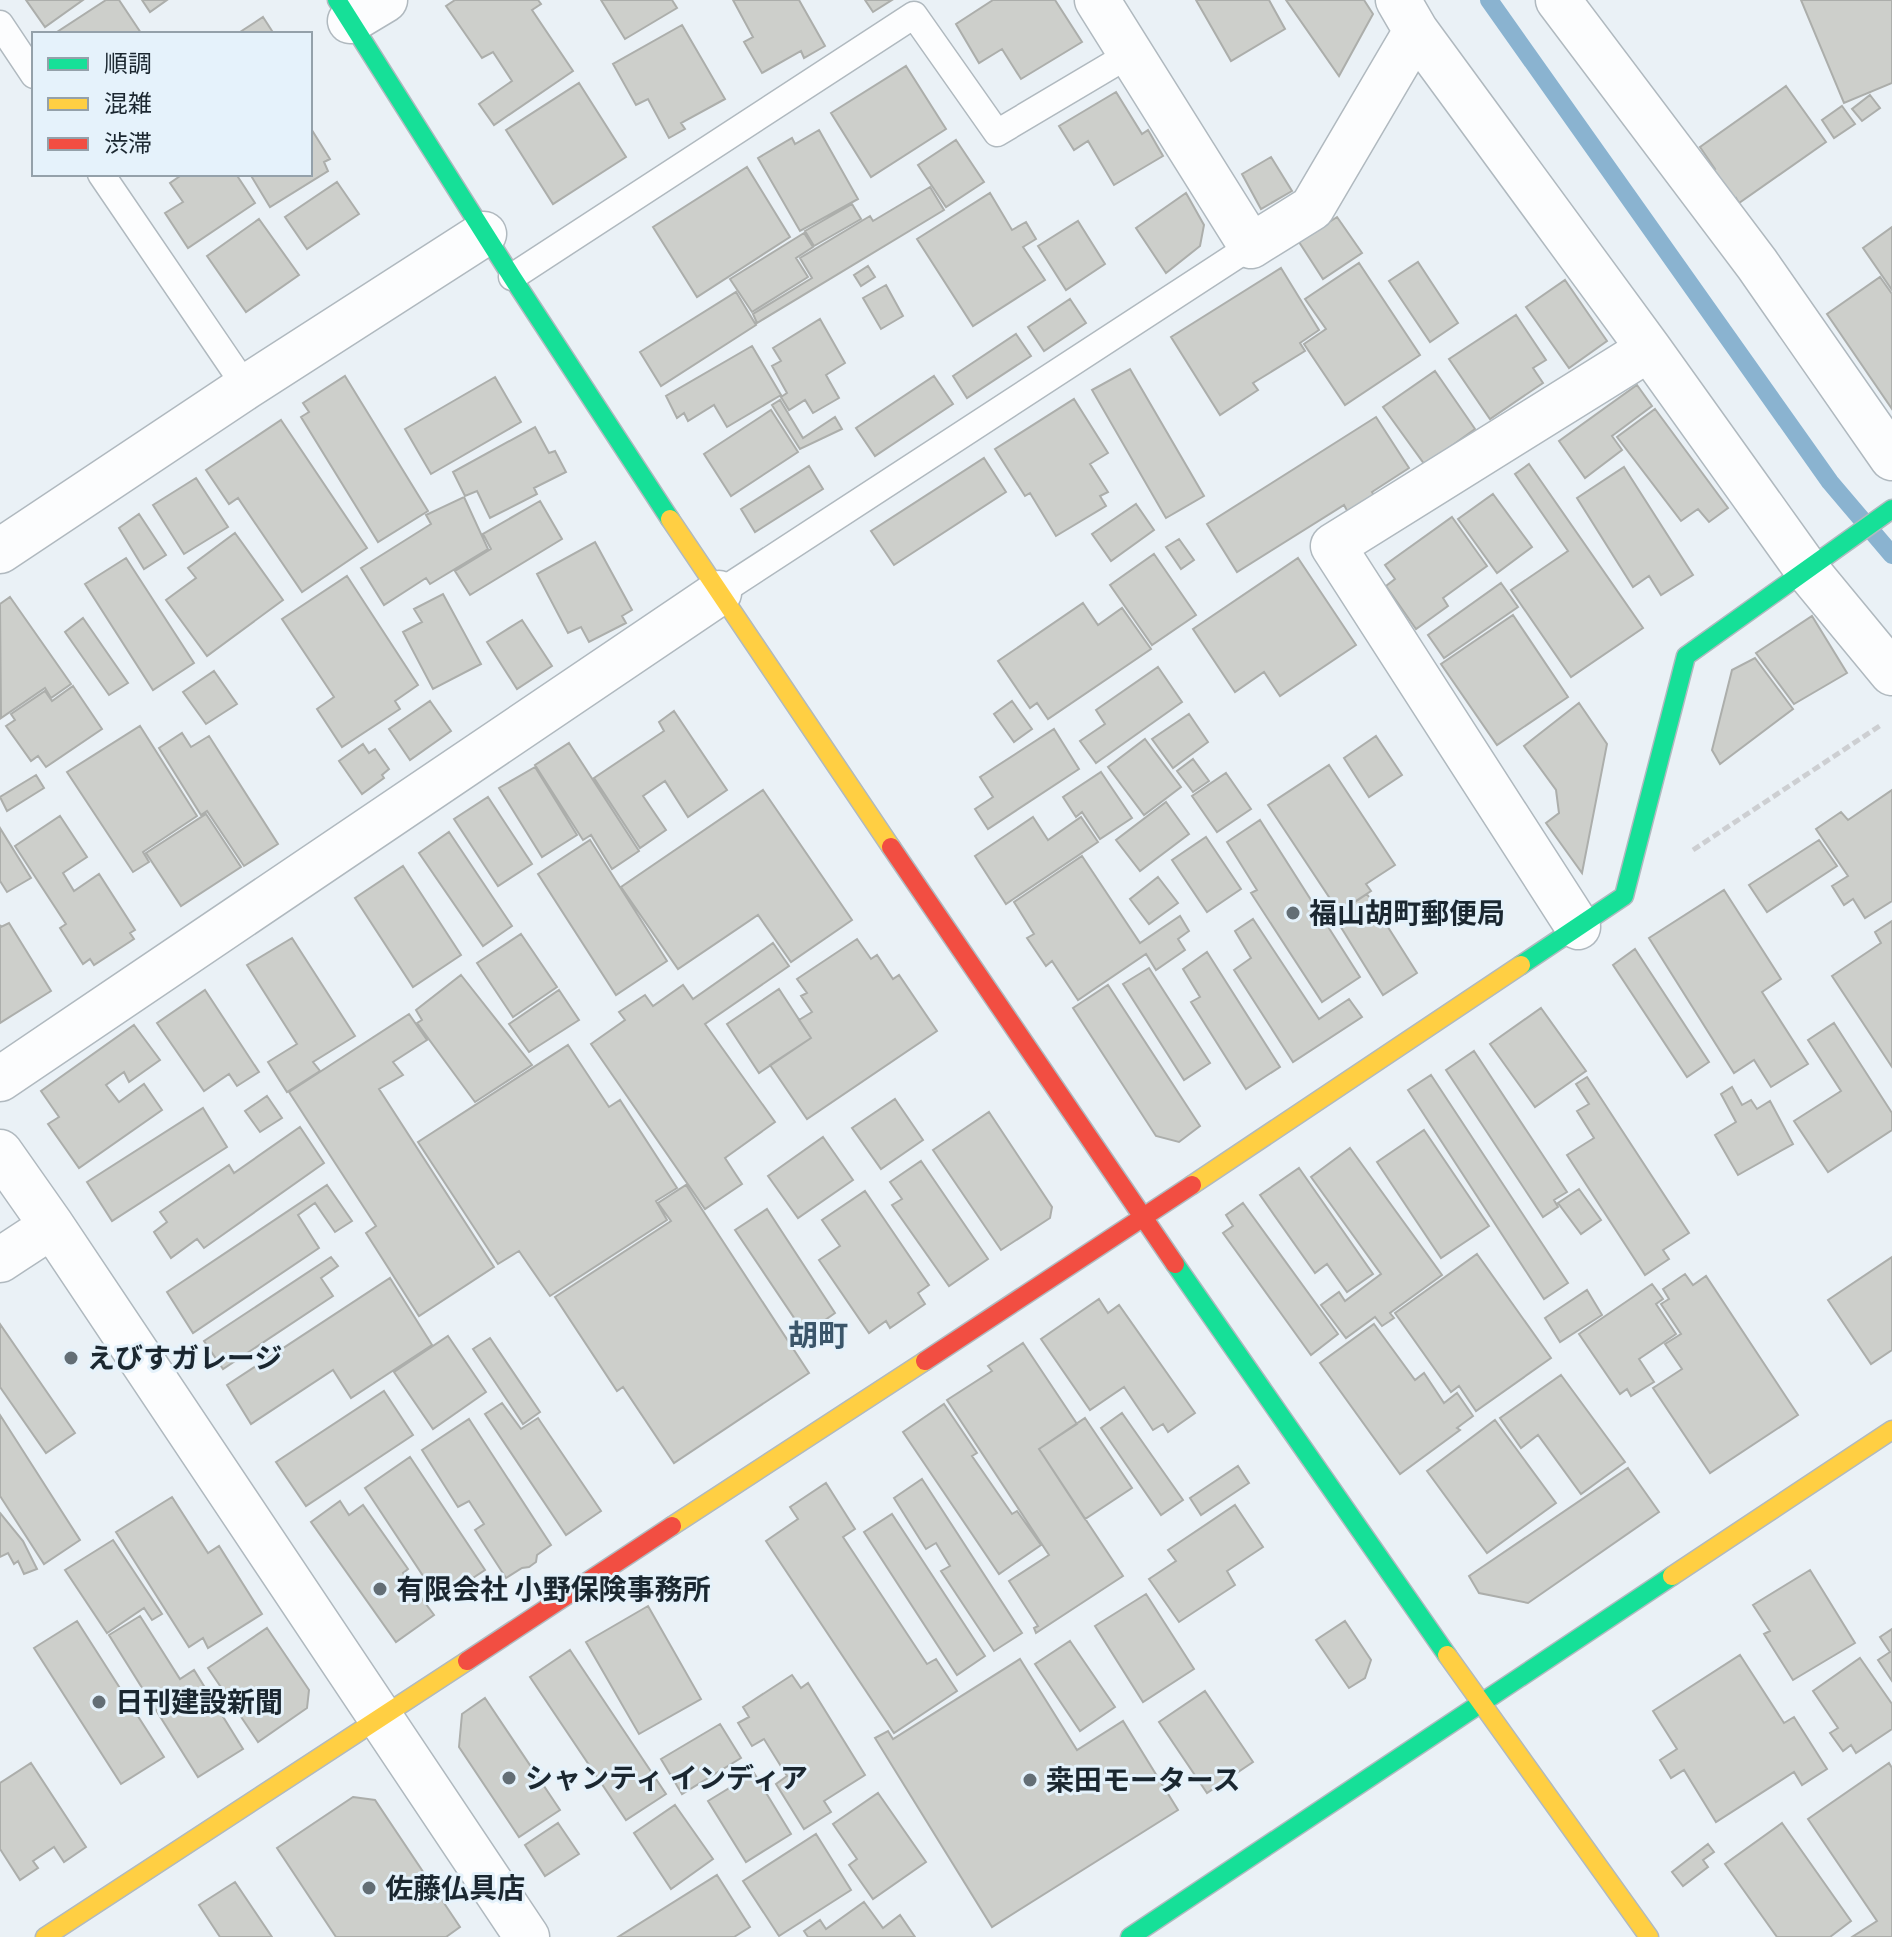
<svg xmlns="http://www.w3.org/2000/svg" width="1892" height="1937" font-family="'DM Sans','Noto Sans JP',sans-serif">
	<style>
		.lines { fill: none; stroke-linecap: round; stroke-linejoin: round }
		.stream { stroke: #8ab3d0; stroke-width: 18 }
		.building { fill: #cdcfcb; stroke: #acaeab; stroke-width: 2 }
		.lane-casing { stroke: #b0b9bf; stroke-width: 29 }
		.street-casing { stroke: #b0b9bf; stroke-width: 47 }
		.fast-casing { stroke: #b0b9bf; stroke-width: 21 }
		.slow-casing { stroke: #b0b9bf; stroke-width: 21 }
		.jam-casing { stroke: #b0b9bf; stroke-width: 21 }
		.path { stroke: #cdcfd2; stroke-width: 5; stroke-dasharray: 8 4; stroke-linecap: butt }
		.lane { stroke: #fcfdfe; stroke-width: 26 }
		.street { stroke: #fcfdfe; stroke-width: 44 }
		.fast { stroke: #16e098; stroke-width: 18 }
		.slow { stroke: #ffcf43; stroke-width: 18 }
		.jam { stroke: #f24e42; stroke-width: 18 }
		.poi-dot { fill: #636e75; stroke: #e5f2fb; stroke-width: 3 }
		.labels { text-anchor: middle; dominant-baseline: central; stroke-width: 6; stroke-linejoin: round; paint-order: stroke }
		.poi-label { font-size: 28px; font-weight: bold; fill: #1b2730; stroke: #e5f2fb; text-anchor: start }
		.neighbourhood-label { font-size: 30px; font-weight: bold; fill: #3b566a; stroke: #e5f2fb }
	</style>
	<rect width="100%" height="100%" fill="#eaf1f6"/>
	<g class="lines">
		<path class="stream" d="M1489,0L1830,482L1892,555"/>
	</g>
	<path class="building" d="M26,0H83L45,27Z
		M106,0H119L141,33L54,34Z
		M142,0H167L150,12Z
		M455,0H538L541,4L532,10L573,71L494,125L479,104L512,81L493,52L482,58L446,6Z
		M601,0H672L677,8L625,39Z
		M733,0H799L825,46L804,58L801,51L762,73L744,42L753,37Z
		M865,0H892L873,12Z
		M993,0H1055L1082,42L1021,79L1002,49L979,63L956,24Z
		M1196,0H1269L1285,29L1231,61Z
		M1286,0H1364L1373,14L1339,76Z
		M1801,0H1892V83L1844,103Z
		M263,17L274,34H237Z
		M682,25L725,99L681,123L685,129L669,138L648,99L636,105L613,64Z
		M906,66L946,129L871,177L831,113Z
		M579,83L626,157L553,204L506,130Z
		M1786,86L1826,142L1739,203L1736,198L1731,202L1710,173L1715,169L1700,147Z
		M1116,92L1142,134L1148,130L1163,156L1114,185L1088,141L1074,150L1059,126Z
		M1870,95L1880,108L1862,121L1852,109Z
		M1842,106L1855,124L1834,138L1822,120Z
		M310,127L330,159L324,162L328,171L270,207L250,174H310Z
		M819,130L858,199L800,231L758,158L792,138L795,144Z
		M956,140L984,182L946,207L918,165Z
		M1271,157L1292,191L1261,209L1242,174Z
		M747,167L790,237L697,297L653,227Z
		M183,174H236L255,203L188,248L165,213L183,202L170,183Z
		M337,182L359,214L307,249L285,217Z
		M930,187L944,210L757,323L753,314L812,278L800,258L870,216L873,221Z
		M990,193L1012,230L1026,222L1036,239L1023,247L1045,280L973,326L917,239Z
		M1186,193L1204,225L1200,246L1166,273L1136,228Z
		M852,204L861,219L814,246L805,231Z
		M1337,217L1362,253L1323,279L1299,242Z
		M259,219L299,275L246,312L207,256Z
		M1078,221L1105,264L1066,290L1038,246Z
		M1892,227V290L1863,248Z
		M804,233L813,247L796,258L808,277L752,312L730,279Z
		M1418,262L1458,323L1430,342L1389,281Z
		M1359,263L1420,355L1345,405L1304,344L1326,329L1305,299Z
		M868,266L875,277L861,286L854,275Z
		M1281,268L1319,330L1300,343L1305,351L1253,383L1258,390L1220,415L1171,337Z
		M1880,277L1892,294V409L1827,314Z
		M1565,280L1607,341L1569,368L1526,307Z
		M886,285L903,316L881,329L863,298Z
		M736,292L756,325L661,386L640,352Z
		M1070,299L1086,323L1044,351L1028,327Z
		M1516,315L1546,360L1533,368L1543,383L1490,419L1449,359Z
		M820,319L845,363L826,375L839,398L813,413L805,400L789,410L781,397L787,393L772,366L781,361L773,348Z
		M1016,334L1031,356L967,398L953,376Z
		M752,346L781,395L727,427L714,405L688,421L684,413L677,418L666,396Z
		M1130,369L1204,496L1166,518L1092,390Z
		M1435,371L1475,429L1425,465L1383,407Z
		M345,376L428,511L378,542L301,417L309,412L303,403Z
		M934,376L953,404L875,456L856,428Z
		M495,377L521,422L431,474L405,429Z
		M1637,385L1652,406L1612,436L1622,450L1585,478L1559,441Z
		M1074,399L1108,453L1090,464L1108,492L1100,496L1106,506L1056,536L1030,493L1025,496L995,449Z
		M780,400L803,438L835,417L842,429L800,449L772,405Z
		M1655,409L1728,508L1709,522L1698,509L1681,521L1617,437Z
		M771,410L798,452L731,496L704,454Z
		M1376,417L1409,468L1372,492L1377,500L1350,516L1344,505L1237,572L1207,524Z
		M281,420L367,548L302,592L238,498L229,504L206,470Z
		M535,427L549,453L555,451L566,472L534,488L537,494L490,518L477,491L465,496L453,472Z
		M984,458L1006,492L894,565L871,531Z
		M1529,464L1643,628L1571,677L1511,590L1568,551L1515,474Z
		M809,466L823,489L755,532L741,509Z
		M1624,467L1693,575L1661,595L1649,576L1633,587L1577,498Z
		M196,478L228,527L184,554L153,505Z
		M1493,494L1532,547L1497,573L1458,519Z
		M464,497L488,549L430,584L426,578L384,605L361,568L431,524L426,515Z
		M540,501L562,539L470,595L455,571L491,549L483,534Z
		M1136,504L1154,530L1111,561L1092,534Z
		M139,514L166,555L144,569L119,528Z
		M1452,517L1487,566L1443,598L1448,606L1416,629L1386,586L1395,579L1385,565Z
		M235,533L283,600L207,656L166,600L196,578L188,568Z
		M1179,539L1194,560L1181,569L1166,547Z
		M595,542L632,610L622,616L626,623L589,642L581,627L568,633L537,574Z
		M1154,554L1196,615L1152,645L1110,585Z
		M126,558L194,663L153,690L85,584Z
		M1298,558L1356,645L1280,696L1264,672L1235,692L1193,629Z
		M347,576L418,685L395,701L400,709L342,747L317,709L334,697L282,619Z
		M1501,583L1518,607L1444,658L1428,635Z
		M443,594L481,664L433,689L403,632L422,622L414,609Z
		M10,597L71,684L51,698L45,688L1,718L0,604Z
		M1083,603L1098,625L1122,608L1151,649L1048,719L1037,703L1030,708L998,661Z
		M1513,615L1568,697L1497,745L1441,664Z
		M1812,616L1847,673L1794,704L1756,653Z
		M83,618L128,683L109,695L65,632Z
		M522,620L552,666L517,689L487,642Z
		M1755,658L1793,709L1720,764L1712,750L1732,670Z
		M1158,667L1182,702L1096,763L1080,741L1105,724L1096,710Z
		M214,671L237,704L206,724L183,692Z
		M73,686L102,729L46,767L38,756L31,761L6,726L15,720L11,714L45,691L52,701Z
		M430,701L451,731L410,760L389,729Z
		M1012,701L1032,729L1014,742L994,714Z
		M1579,703L1607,744L1582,873L1546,823L1559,813L1556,790L1524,746Z
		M674,711L727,790L688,817L665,781L643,796L666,830L640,848L594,778L664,731L659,722Z
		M1189,714L1208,742L1173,768L1152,739Z
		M140,726L197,816L143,852L149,862L133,872L67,772Z
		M1054,729L1079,769L988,829L975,809L993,797L980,777Z
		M182,733L191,747L209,736L278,844L244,866L207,811L201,815L159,748Z
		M1376,736L1402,775L1369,797L1344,758Z
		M1145,739L1181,787L1144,815L1108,767Z
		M569,743L639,851L612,869L591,835L583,840L535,765Z
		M363,744L369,753L375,749L389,769L382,775L384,778L362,794L339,761Z
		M1193,759L1209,781L1193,792L1177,771Z
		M1329,765L1395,865L1366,884L1371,891L1339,912L1268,805Z
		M535,767L577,835L542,857L499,788Z
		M1101,772L1132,818L1100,839L1082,812L1076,817L1063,797Z
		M1226,773L1251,809L1217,832L1192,796Z
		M36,775L44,788L7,811L0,797Z
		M763,790L852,920L791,962L758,915L678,969L621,887Z
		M1892,790V901L1865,918L1853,899L1844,905L1832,886L1848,876L1816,829L1841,812L1848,820Z
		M488,797L532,864L498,886L454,819Z
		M1166,802L1189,834L1140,871L1116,840Z
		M206,814L241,867L181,906L146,853Z
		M60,816L87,857L63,873L74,891L99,874L135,930L130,933L134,939L94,965L90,959L83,964L60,928L66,924L15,846Z
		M1033,817L1048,840L1081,817L1098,842L1006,904L975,856Z
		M1260,820L1360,977L1322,1002L1251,893L1257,890L1227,842Z
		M0,828L31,878L7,892L0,881Z
		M449,832L512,926L483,946L419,853Z
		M1206,837L1241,889L1207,912L1172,860Z
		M590,840L667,961L616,995L538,874Z
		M1819,840L1837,866L1767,912L1749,885Z
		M1082,856L1140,943L1180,916L1189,931L1178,939L1185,950L1156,970L1146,954L1078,1000L1052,961L1046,966L1027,938L1034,934L1014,902Z
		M403,866L461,955L413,987L355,898Z
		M1158,877L1178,903L1149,924L1130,899Z
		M1724,890L1781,979L1762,992L1808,1064L1771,1087L1754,1060L1734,1073L1649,938Z
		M1367,894L1417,973L1383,995L1334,916Z
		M1253,919L1319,1019L1349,999L1362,1017L1293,1062L1234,970L1251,958L1235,931Z
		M1892,921V1067L1832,976L1881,943L1875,932Z
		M9,923L51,991L0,1023V925L1,927Z
		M521,934L557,987L513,1017L477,963Z
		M292,938L355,1036L313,1062L320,1071L287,1092L268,1062L297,1044L247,965Z
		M857,939L871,959L877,955L893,979L899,975L937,1031L807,1119L770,1065L811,1038L799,1020L812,1012L801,996L807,993L797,979Z
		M773,943L789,966L705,1024L775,1122L725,1158L742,1184L705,1209L591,1044L625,1020L619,1012L645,995L653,1006L683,985L693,999Z
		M1635,949L1709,1062L1687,1077L1613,965Z
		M1207,952L1280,1067L1246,1089L1191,1002L1200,997L1183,969Z
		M1149,968L1210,1063L1184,1080L1123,984Z
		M461,975L532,1065L475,1102L417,1023L422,1020L416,1010Z
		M1108,985L1200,1126L1179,1142L1156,1136L1073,1008Z
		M779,989L811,1038L759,1073L727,1024Z
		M205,990L259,1072L237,1086L229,1074L204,1091L157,1023Z
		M559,990L579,1020L529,1052L509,1024Z
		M1541,1008L1586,1071L1535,1107L1490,1044Z
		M409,1014L427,1040L393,1062L403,1075L379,1089L494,1267L419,1316L366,1233L376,1226L289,1092Z
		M1834,1023L1892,1113V1130L1828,1172L1794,1121L1841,1091L1808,1040Z
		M134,1025L160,1060L129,1082L124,1072L106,1085L119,1102L144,1084L162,1110L79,1168L48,1124L59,1117L41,1091Z
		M568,1045L609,1107L620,1100L677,1188L656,1201L667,1220L550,1296L519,1251L498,1264L418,1142Z
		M1474,1051L1567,1192L1554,1200L1558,1207L1543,1217L1446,1070Z
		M1431,1075L1568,1283L1544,1299L1408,1090Z
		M1587,1077L1689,1233L1663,1250L1669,1259L1645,1275L1567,1155L1594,1138L1577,1111L1589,1104L1576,1084Z
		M1732,1087L1742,1105L1751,1100L1757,1109L1770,1101L1793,1144L1738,1175L1715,1135L1736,1122L1721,1094Z
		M267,1096L282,1118L260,1132L245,1111Z
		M895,1099L923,1140L881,1169L852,1128Z
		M203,1108L227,1147L112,1221L87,1182Z
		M989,1112L1052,1207L1050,1218L1001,1250L933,1150Z
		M300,1127L324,1163L204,1248L197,1239L171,1258L154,1232L167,1222L160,1212L229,1165L234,1173Z
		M1424,1130L1489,1226L1441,1258L1377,1162Z
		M823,1137L853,1180L798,1218L768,1176Z
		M1350,1148L1442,1275L1390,1313L1394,1318L1382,1326L1375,1317L1346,1338L1321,1305L1339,1292L1345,1301L1381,1274L1311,1177Z
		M921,1161L988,1259L949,1286L892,1205L902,1199L890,1182Z
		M1299,1168L1373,1274L1347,1292L1327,1264L1315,1273L1260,1195Z
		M327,1185L352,1221L335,1232L315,1203L298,1215L319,1248L193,1333L167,1292Z
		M686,1185L809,1373L674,1463L623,1387L617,1391L555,1297L671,1221L658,1203Z
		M1579,1189L1601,1220L1581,1234L1558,1203Z
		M865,1191L929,1285L918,1293L925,1304L890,1328L886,1321L869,1333L819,1260L840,1246L822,1220Z
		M1243,1203L1338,1334L1311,1355L1223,1233L1233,1226L1226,1215Z
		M767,1209L835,1313L805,1334L735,1230Z
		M1477,1254L1551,1358L1476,1411L1459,1386L1451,1392L1395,1313Z
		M331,1257L338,1266L321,1278L333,1296L223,1369L204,1341Z
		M1892,1257V1350L1871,1364L1828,1300Z
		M1685,1274L1693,1285L1706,1276L1798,1415L1710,1473L1653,1388L1682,1369L1665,1344L1681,1334L1661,1304L1669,1299L1663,1289Z
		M390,1278L432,1345L351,1398L333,1370L251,1424L227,1385Z
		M1652,1284L1663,1299L1656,1304L1676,1334L1639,1359L1654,1382L1631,1396L1627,1389L1620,1394L1579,1334Z
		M1587,1290L1602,1315L1560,1342L1545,1318Z
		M1099,1299L1108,1313L1119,1305L1195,1413L1168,1432L1163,1424L1153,1430L1124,1387L1090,1410L1041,1339Z
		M0,1324L75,1433L46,1453L0,1387Z
		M1374,1324L1415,1380L1424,1373L1444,1403L1457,1393L1473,1416L1457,1428L1460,1430L1400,1474L1320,1363Z
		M448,1336L486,1392L433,1429L394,1372Z
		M490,1338L540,1412L523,1424L473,1349Z
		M1023,1343L1077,1424L1039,1449L1123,1576L1036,1633L1034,1628L1038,1626L1009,1581L1049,1555L947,1400L992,1371L988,1366Z
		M1561,1375L1625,1462L1581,1494L1538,1435L1521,1448L1500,1418Z
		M384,1391L413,1435L306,1506L276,1462Z
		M502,1403L521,1429L538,1418L601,1511L566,1535L485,1414Z
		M944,1404L977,1453L972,1456L1012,1514L1017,1511L1041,1545L999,1574L903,1432Z
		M1122,1413L1183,1500L1161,1515L1101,1428Z
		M0,1415L80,1540L44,1564L0,1496Z
		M1085,1418L1132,1488L1085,1519L1039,1449Z
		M469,1419L551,1545L537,1555L536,1562L529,1567L522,1568L506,1578L475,1530L484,1524L469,1501L458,1507L422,1450Z
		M1495,1420L1556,1503L1487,1553L1427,1471Z
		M410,1457L485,1570L439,1600L365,1488Z
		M1238,1466L1249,1483L1201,1515L1190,1498Z
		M1628,1468L1659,1512L1528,1603L1479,1593L1469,1576Z
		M922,1479L1022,1633L994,1651L941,1571L950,1566L936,1543L926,1549L894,1498Z
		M826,1483L855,1529L843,1537L927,1664L936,1659L957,1691L894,1733L766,1541L798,1519L790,1507Z
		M172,1497L208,1553L219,1546L262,1614L208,1648L203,1638L189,1647L116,1532Z
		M340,1501L349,1515L363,1505L408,1569L403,1573L434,1615L396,1642L311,1522Z
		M1235,1505L1263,1547L1227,1571L1235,1585L1179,1622L1149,1579L1176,1561L1168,1550Z
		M0,1513L23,1541L37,1569L24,1574L18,1561L14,1564L8,1553L0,1557Z
		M892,1514L985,1656L957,1675L864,1532Z
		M113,1540L162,1614L152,1620L144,1608L107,1633L65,1570Z
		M1810,1570L1855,1643L1793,1680L1764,1634L1770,1631L1753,1605Z
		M1146,1594L1194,1669L1143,1702L1095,1626Z
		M648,1606L701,1699L639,1734L586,1642Z
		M140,1616L180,1679L194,1670L243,1749L198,1777L109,1635Z
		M77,1621L164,1757L121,1784L34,1648Z
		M1345,1621L1371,1660L1365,1678L1349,1688L1316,1640Z
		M267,1628L309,1690L307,1708L258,1742L208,1668Z
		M1892,1629V1681L1878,1660L1890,1652L1880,1637Z
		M1070,1641L1115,1707L1080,1731L1035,1664Z
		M570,1650L666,1794L626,1820L530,1677Z
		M1740,1655L1784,1723L1794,1717L1827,1769L1802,1785L1794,1772L1716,1822L1684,1770L1671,1778L1660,1760L1677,1749L1653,1711Z
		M1860,1658L1892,1704V1729L1856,1753L1851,1745L1843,1751L1830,1733L1838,1728L1813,1691Z
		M1020,1659L1077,1750L1123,1721L1178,1810L992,1927L875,1738L888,1731L893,1739Z
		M792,1675L801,1688L808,1683L865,1775L824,1801L831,1812L804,1829L776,1784L787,1776L764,1739L752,1746L738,1723L749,1717L743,1707Z
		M1205,1691L1253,1762L1207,1793L1159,1722Z
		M485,1698L560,1810L519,1837L459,1747L462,1714Z
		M720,1724L741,1758L682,1794L661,1759Z
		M31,1763L86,1847L64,1862L54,1847L33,1861L38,1868L20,1880L0,1849V1783Z
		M1889,1763L1892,1768V1937H1852L1877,1921L1808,1819Z
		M754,1773L791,1834L746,1862L708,1801Z
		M878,1793L926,1862L873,1899L849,1865L857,1859L833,1824Z
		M353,1797L375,1800L460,1927L446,1937H336L277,1848Z
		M675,1805L713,1859L671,1889L634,1833Z
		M558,1823L579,1854L545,1876L525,1845Z
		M1782,1823L1851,1921L1830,1937H1777L1725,1864Z
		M816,1834L851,1890L779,1936L743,1881Z
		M1708,1844L1714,1852L1703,1860L1708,1867L1683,1886L1672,1872Z
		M717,1875L750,1927L734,1937H618Z
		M235,1882L272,1937H220L199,1905Z
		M864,1902L883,1928L900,1915L915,1937H808L804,1931L820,1920L826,1929Z"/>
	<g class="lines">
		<g class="lane-casing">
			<path id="lane" d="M0,24L34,75
				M101,174L246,387
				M512,277L914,15L997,133L1130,54
				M719,593L1251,246"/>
		</g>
		<g class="street-casing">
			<path id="street" d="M1097,0L1251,246L1312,208L1416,31
				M1398,0L1416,31L1649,349L1807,570L1892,673
				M1558,0L1757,264L1892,458
				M350,21L385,0
				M0,551L246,387L484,234
				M1578,927L1333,546L1649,349
				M0,1079L719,593
				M0,1152L52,1226L527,1937
				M0,1260L52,1226"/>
		</g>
		<g class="fast-casing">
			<path id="fast" d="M337,0L512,277L670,519
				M1521,965L1624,896L1686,656L1892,509
				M1175,1264L1447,1655
				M1130,1937L1672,1576"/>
		</g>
		<g class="slow-casing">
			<path id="slow" d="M670,519L891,847
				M1192,1185L1521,965
				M672,1526L925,1361
				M1672,1576L1892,1430
				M1447,1655L1649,1937
				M45,1937L467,1661"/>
		</g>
		<g class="jam-casing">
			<path id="jam" d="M891,847L1175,1264
				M925,1361L1192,1185
				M467,1661L672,1526"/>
		</g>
		<path class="path" d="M1693,850L1881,725"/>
		<use href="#lane" class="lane"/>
		<use href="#street" class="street"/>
		<use href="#fast" class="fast"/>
		<use href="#slow" class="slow"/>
		<use href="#jam" class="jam"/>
	</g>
	<g class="poi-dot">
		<circle cx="1293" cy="913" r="8"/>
		<circle cx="71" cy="1358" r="8"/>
		<circle cx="380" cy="1589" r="8"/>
		<circle cx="99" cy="1702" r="8"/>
		<circle cx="509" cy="1778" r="8"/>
		<circle cx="1030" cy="1780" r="8"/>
		<circle cx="369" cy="1888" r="8"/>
	</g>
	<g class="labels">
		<g class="poi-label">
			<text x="1309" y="913">福山胡町郵便局</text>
			<text x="87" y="1358">えびすガレージ</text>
			<text x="396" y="1589">有限会社 小野保険事務所</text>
			<text x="115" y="1702">日刊建設新聞</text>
			<text x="525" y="1778">シャンティ インディア</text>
			<text x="1046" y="1780">桒田モータース</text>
			<text x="385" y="1888">佐藤仏具店</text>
		</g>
		<g class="neighbourhood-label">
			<text x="818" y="1335">胡町</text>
		</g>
	</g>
	<rect x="32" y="32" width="280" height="144" fill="#e5f2fb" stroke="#94a1aa" stroke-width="2"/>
	<rect x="48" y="58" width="40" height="12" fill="#16e098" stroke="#94a1aa" stroke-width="2"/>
	<text x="104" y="72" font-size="24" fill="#1b2730">順調</text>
	<rect x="48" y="98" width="40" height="12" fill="#ffcf43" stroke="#94a1aa" stroke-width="2"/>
	<text x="104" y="112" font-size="24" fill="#1b2730">混雑</text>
	<rect x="48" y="138" width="40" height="12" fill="#f24e42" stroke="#94a1aa" stroke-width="2"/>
	<text x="104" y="152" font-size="24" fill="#1b2730">渋滞</text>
</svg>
